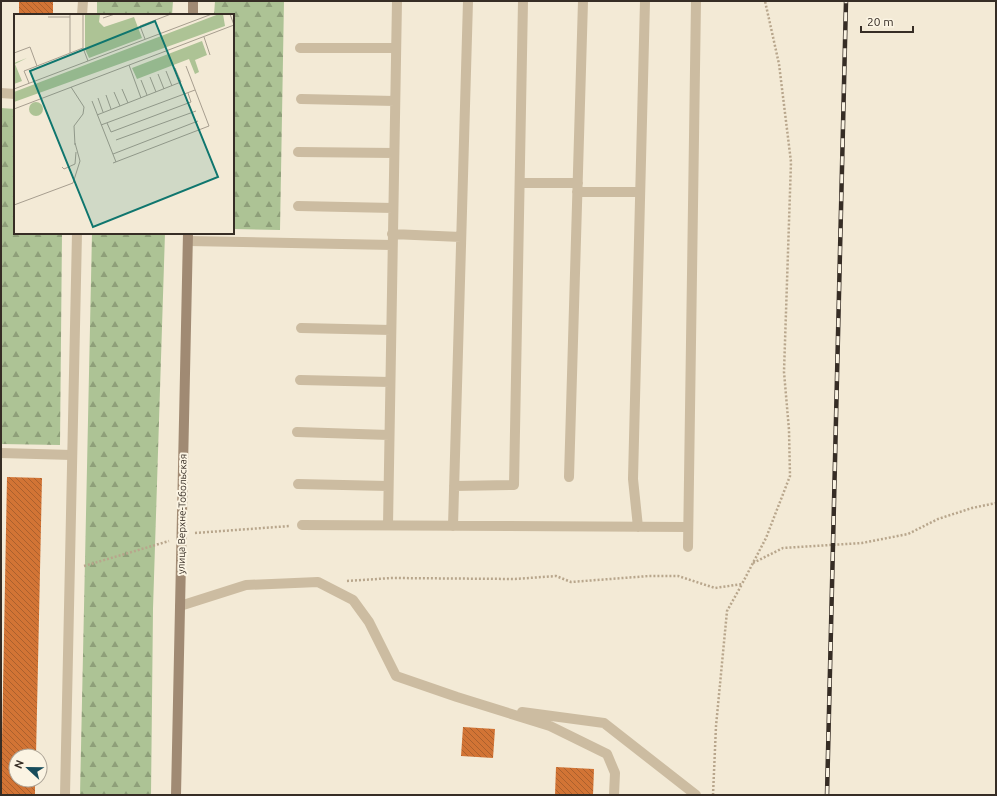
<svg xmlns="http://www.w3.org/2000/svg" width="997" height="796" font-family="Ubuntu,sans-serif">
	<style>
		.forest { fill: url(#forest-firs) }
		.building { fill: url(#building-back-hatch) }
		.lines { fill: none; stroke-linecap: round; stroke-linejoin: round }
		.path { stroke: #b8a68c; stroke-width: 2.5; stroke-dasharray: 2 2; stroke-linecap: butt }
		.lane { stroke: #ccbca1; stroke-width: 10 }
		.street { stroke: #ccbca1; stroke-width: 10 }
		.secondary { stroke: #a08a73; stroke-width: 10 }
		.rail-casing { stroke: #362d25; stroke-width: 4.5 }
		.rail { stroke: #fbf4e3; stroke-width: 3; stroke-dasharray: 9; stroke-linecap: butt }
		.labels { text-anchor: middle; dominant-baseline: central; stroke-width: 4; stroke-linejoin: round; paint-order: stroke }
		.street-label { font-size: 10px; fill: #362d25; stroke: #fbf4e3 }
		.inset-road { fill: none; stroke: #a79e8f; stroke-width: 1 }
		.view { fill: #0f766e; fill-opacity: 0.15; stroke: #0f766e; stroke-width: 2 }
		.inset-edge { fill: none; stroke: #362d25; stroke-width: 2 }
	</style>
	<defs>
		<pattern id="forest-firs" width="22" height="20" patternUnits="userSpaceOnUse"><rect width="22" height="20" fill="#adc395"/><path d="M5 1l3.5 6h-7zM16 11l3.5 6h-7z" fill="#8e9f79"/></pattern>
		<pattern id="building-back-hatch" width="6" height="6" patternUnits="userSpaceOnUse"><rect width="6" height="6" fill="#d27435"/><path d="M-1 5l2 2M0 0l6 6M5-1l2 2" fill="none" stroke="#ab602d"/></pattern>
	</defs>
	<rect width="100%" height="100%" fill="#f3ead6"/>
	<path class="forest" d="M97,1H173L172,15H97Z
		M215,1H284L280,230L233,229V15H214Z
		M1,108L15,109V233H62L60,445L1,444Z
		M92,233H165L153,609L151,795H80Z"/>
	<path class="building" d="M19,1H53V15H19Z
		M7,477L42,478L36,756H16V780H35V795H1Z
		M463,727L495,729L493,758L461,756Z
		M556,767L594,769L593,795H555Z"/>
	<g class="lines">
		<path class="path" d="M195,533L290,526
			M753,563L783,548L862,543L908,534L938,519L972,508L996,503
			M84,566L169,541
			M347,581L392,578L515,579L556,576L571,582L649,576H678L715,588L742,584L766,538L790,476L789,430L784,372L791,162L779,64L765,1
			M713,795L716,726L727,611L742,584"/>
		<path class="lane" d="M300,48H396
			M1,93L15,94
			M301,99L395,101
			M298,152L394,153
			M520,183H578
			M577,192H640
			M298,206L393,208
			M392,234L461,237
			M188,241L392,245
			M301,328L391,330
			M300,380L390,382
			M297,432L389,435
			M1,453L72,455
			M569,477L583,1
			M298,484L388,486
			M454,486L514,485L523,1
			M302,525L688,527
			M388,525L397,1
			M453,526L468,1
			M638,527L633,479L645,1
			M688,547L696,1
			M180,606L246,585L318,582L353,600L369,622L396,676L457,697L550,726L607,754L615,773L614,795
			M522,712L604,723L696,795"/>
		<path class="street" d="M82,15L83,1
			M65,795L77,233"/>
		<path class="secondary" d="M193,15V1
			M176,795L188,233"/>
		<g class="rail-casing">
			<path id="rail" d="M827,795L846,1"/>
		</g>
		<use href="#rail" class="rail"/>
	</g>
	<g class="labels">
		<g class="street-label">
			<text transform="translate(182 514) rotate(-89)">улица Верхне-Тобольская</text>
		</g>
	</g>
	<g transform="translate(14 14)">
		<rect width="220" height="220" fill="#f3ead6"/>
		<path d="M15 95a7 7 0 1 1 14 0a7 7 0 1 1-14 0Z" fill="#adc395"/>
		<path d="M71,0H86L85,8L90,13L120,3L128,24L75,44L71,35ZM205,0H209L211,12L0,88V78ZM188,27L193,41L181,46L185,58L181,60L175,45L123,65L118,54ZM13,44L1,50L8,67L0,70V49Z" fill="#adc395"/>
		<path class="inset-road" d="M56,0V39M69,0V34M34,3H56M89,4L101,0M190,23L196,41M131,25L126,12L157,0M0,39L16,33L23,52L10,57L15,69M115,51L127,84M23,52L69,34L74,47M152,57L158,72M144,60L150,75M136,63L142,78M127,66L133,81M57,73L70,93L69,100L60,112L61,131M0,75L198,0M108,75L114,89M100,78L106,92M92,81L97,95M84,84L89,98M78,87L102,148M0,95L220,11L216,0M83,101L167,68L161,54M93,109L97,118L177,88L174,79M87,111L181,76M102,126L182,97M99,140L184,107M99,149L195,112L172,52M48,153L50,155L61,150L62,138M0,191L59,169L66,147L61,129"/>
		<path class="view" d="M141,7L204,163L79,213L16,57Z"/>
		<rect width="220" height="220" class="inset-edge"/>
	</g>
	<rect width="997" height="796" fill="none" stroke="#362d25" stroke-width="4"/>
	<g transform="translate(28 768) rotate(292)"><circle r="19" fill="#fbf4e3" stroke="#aca497"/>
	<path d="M0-3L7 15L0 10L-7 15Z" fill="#174c5b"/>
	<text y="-6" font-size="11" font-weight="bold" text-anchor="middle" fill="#362d25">N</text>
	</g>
	<path d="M861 26v6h52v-6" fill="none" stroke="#362d25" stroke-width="2"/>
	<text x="867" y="26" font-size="12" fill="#362d25" stroke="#fbf4e3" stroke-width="3" paint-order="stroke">20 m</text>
</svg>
